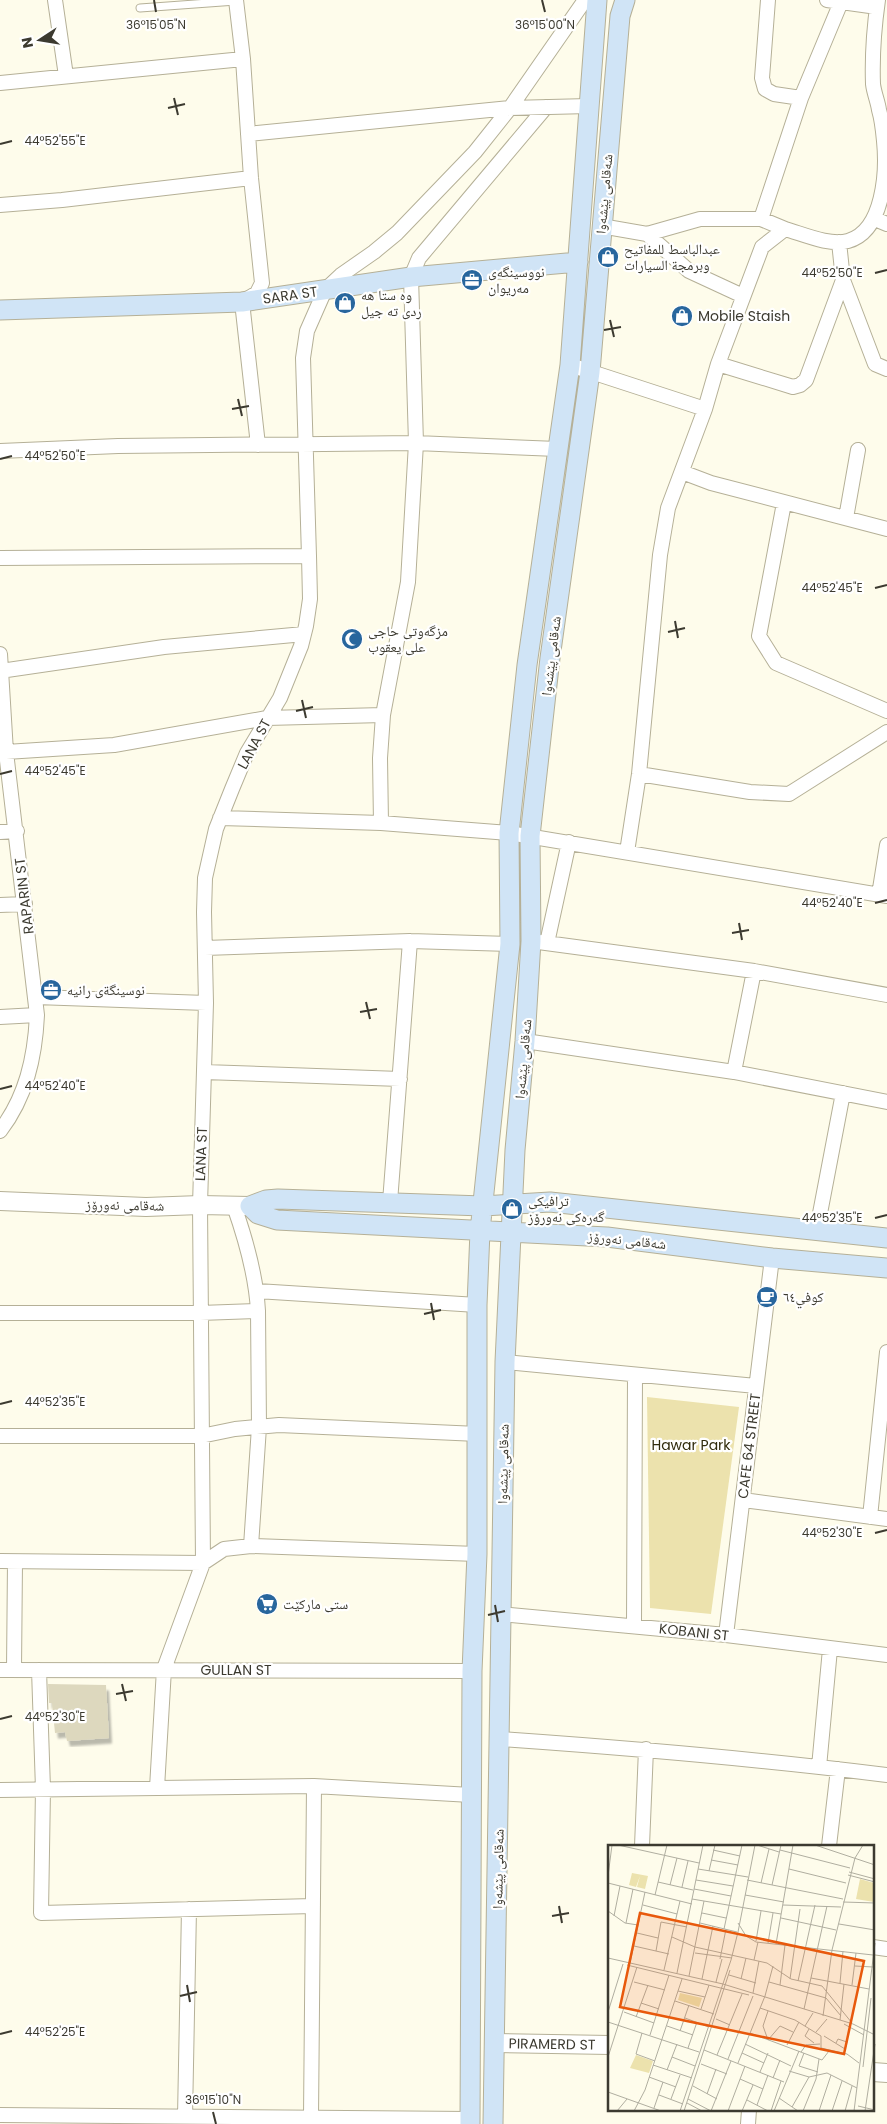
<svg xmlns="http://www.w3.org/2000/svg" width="887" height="2124" font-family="Poppins,'Noto Naskh Arabic',sans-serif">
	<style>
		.green { fill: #ece2ad }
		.building { fill: #ddd8be; filter: url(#shadow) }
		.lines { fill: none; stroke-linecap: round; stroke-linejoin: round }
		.service-casing { stroke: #b5b097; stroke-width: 9 }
		.minor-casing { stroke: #b5b097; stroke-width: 16 }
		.tertiary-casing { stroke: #b5b097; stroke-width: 20 }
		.secondary-casing { stroke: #b5b097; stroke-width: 21 }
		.service { stroke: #fff; stroke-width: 7 }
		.minor { stroke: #fff; stroke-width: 14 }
		.tertiary { stroke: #fff; stroke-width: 18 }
		.secondary { stroke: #d0e4f6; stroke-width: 19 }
		.ticks { fill: none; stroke: #3c3a30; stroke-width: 2 }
		.labels { text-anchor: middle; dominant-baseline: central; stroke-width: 4.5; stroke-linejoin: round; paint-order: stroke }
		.street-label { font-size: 14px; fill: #3c3a30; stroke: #fff }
		.poi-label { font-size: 14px; fill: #3c3a30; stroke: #fff; text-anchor: start }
		.park-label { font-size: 14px; fill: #302b0c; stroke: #fff }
		.inset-road { fill: none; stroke: #b0aea0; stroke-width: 1 }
		.view { fill: #e8590c; fill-opacity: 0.15; stroke: #e8590c; stroke-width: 2.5 }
		.inset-edge { fill: none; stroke: #3c3a30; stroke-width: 2.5 }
		.ticks-label { font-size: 12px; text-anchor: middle; fill: #3c3a30; stroke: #fff; stroke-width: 4.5; stroke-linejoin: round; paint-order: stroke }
	</style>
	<defs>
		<filter id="shadow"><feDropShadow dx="3" dy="5.5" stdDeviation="1" flood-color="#0004"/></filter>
	</defs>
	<rect width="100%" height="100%" fill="#fefceb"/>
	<path class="green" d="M647,1397L739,1407L711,1614L650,1608Z"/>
	<path class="building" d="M48,1684L106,1685L109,1738L67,1741L65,1732L55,1733L52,1703H49Z"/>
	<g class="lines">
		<g class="service-casing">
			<path id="service" d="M140,8L236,1"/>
		</g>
		<g class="minor-casing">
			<path id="minor" d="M55,0L66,76
				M236,0L243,59L251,178L262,283L257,293L242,302L258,445
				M768,0L762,78L765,89L774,94L801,98
				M827,0L877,7
				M0,83L243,59
				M248,134L510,108L589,106
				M0,205L62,200L251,178
				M761,219L801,98L841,2
				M875,219L887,224
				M601,226L647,234L689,271L743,296
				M647,234L700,219H761L785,229
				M839,242L843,280L875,364L887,369
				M718,364L793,387L800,385L806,380L843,280
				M570,365L705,409
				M0,451L118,446L416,443L557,449
				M682,472L711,483L887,529
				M784,503L759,636L776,663L887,711
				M846,518L858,450
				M0,558L309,556
				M0,654L6,752L37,1015C35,1058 26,1097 0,1131
				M0,671L164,647L304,634
				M6,752L114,745L267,718L383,715
				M639,774L750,792L789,794L887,732
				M220,818L381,823L509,833L887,896
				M381,823L380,758L383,715L408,582L416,443L411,277L419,258L546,107
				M0,832L17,831
				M627,852L639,774L660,555L668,508L705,409L718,364L762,247L785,229C803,234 829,246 848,241C884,231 887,171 884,141C883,130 882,120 879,110C878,102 874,93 873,84C872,56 874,28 878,0
				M879,895L887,845
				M0,905L25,904
				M531,941L754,971L887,995
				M547,943L569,842
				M205,948L410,941L510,944
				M36,997L206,1003
				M0,1017L37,1015
				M525,1041L734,1072L887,1102
				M204,1072L400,1079
				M734,1072L754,971
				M390,1202L410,941
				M234,1206C246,1240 256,1275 258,1311L259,1427L251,1546
				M817,1229L843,1093
				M257,1291L477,1305
				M0,1313H200L258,1311
				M505,1362L756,1386
				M0,1436H201L235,1429L279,1425L478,1434
				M743,1500L887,1519
				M870,1517L887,1352
				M0,1561L203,1563L224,1549L251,1546L477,1554
				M500,1614L726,1635L887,1655
				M634,1626L635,1375
				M726,1635L772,1258
				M14,1669L15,1562
				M0,1670L472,1671
				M39,1670L43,1789L41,1913L313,1906
				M500,1739C629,1748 758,1759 887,1775
				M819,1767L830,1649
				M157,1788L164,1669L203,1563L200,1205L206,1003L204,912L205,878L216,829L232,789L247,753L280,698L301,646L306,626L310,599L309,556L303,358L307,331L325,290L341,275L374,252L397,233L475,152L510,108L585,0
				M0,1790L314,1786L471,1795
				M642,1846L646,1749
				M829,1846L838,1769
				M873,1947L887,1949
				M0,2115L470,2119
				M185,2117L189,1909
				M311,2117L314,1786
				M748,2124L749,2110"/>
		</g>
		<g class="tertiary-casing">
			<path id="tertiary" d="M0,1201L146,1207L200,1205L250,1206
				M495,2043L610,2045
				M873,2072L887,2073"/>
		</g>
		<g class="secondary-casing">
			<path id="secondary" d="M0,310L242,302L411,277L578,262
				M887,1238L550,1202L483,1206L278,1199L266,1200L250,1206L258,1214L277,1220L607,1237L772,1258L887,1268
				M470,2124L472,1671L477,1554V1305L480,1231L510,944L509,833L527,665L570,365L597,0
				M493,2124L505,1362L515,1150L525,1041L531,941L530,836L550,658L590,372L620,16L625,0"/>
		</g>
		<use href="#service" class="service"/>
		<use href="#minor" class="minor"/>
		<use href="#tertiary" class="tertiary"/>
		<use href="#secondary" class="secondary"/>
	</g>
	<path class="ticks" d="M154,0L156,12M542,0L545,12M174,98L178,115M168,108L185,104M0,144L12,141M875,273L887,270M610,320L614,337M604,330L621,327M238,399L242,416M232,409L249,406M0,459L12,456M875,588L887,585M675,621L678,638M668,632L685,628M302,700L306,718M296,711L313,707M0,774L12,771M875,903L887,900M739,923L742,940M732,933L749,930M366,1002L370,1019M360,1012L377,1009M0,1089L12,1086M875,1218L887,1215M431,1303L434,1320M424,1314L441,1310M0,1404L12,1401M875,1533L887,1530M495,1605L498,1622M488,1615L505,1611M122,1684L126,1701M116,1694L133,1691M0,1719L12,1716M559,1906L562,1923M552,1916L569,1913M187,1985L190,2002M180,1996L197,1992M0,2034L12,2031M213,2112L216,2124"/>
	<defs>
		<g id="shop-disc" transform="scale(1.125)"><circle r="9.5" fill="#28669d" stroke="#fff"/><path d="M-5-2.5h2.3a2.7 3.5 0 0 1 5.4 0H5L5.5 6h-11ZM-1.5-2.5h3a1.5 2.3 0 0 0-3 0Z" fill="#fff"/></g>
		<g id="office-disc" transform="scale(1.125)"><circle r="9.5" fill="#28669d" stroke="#fff"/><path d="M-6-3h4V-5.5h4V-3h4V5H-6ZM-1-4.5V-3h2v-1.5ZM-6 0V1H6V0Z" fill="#fff"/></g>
		<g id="mosque-disc" transform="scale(1.125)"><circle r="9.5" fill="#28669d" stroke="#fff"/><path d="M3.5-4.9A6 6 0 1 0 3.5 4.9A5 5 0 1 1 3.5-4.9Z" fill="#fff"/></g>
		<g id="cafe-disc" transform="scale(1.125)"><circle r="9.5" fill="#28669d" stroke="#fff"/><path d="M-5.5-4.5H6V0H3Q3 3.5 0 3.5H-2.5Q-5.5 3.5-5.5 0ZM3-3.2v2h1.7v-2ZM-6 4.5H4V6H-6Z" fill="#fff"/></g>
		<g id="supermarket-disc" transform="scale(1.125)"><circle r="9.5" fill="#28669d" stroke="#fff"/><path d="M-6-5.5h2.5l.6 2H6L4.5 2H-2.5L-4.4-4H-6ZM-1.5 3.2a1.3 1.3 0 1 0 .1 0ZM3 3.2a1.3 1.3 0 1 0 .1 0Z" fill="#fff"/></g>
	</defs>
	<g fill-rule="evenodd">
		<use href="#shop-disc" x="608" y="257"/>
		<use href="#office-disc" x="472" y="280"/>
		<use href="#shop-disc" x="345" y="303"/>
		<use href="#shop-disc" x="682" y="316"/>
		<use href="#mosque-disc" x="352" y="639"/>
		<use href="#office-disc" x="51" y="990"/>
		<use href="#shop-disc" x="512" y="1209"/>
		<use href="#cafe-disc" x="767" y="1297"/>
		<use href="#supermarket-disc" x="267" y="1604"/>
	</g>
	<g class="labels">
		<g class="street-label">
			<text transform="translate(604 194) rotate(-85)">شەقامی پێشەوا</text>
			<text transform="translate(290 295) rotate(-8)">SARA ST</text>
			<text transform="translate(551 656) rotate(-83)">شەقامی پێشەوا</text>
			<text transform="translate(254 744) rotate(-62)">LANA ST</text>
			<text transform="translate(24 896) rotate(-97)">RAPARIN ST</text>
			<text transform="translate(523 1059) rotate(-85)">شەقامی پێشەوا</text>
			<text transform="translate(201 1154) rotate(-88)">LANA ST</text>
			<text transform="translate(125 1205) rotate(1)">شەقامی نەورۆز</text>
			<text transform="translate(627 1240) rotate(6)">شەقامی نەورۆز</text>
			<text transform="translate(749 1446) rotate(-83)">CAFE 64 STREET</text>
			<text transform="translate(503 1464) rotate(-89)">شەقامی پێشەوا</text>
			<text transform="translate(694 1632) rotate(6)">KOBANI ST</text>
			<text x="236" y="1670">GULLAN ST</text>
			<text transform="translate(498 1869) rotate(-89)">شەقامی پێشەوا</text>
			<text transform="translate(552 2044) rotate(1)">PIRAMERD ST</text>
		</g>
		<g class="poi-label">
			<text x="624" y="249">عبدالباسط للمفاتيح<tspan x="624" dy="16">وبرمجة السيارات</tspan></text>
			<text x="488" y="272">نووسینگەی<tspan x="488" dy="16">مەریوان</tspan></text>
			<text x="361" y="295">وه ستا هه<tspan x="361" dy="16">ردى ته جيل</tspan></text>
			<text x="698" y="316">Mobile Staish</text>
			<text x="368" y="631">مزگەوتی حاجی<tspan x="368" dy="16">علی یعقوب</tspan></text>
			<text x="67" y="990">نوسينگةى رانيه</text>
			<text x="528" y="1201">ترافیکی<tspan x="528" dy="16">گەرەکی نەورۆز</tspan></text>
			<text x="783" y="1297">كوفي٦٤</text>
			<text x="283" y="1604">ستی مارکێت</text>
		</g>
		<g class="park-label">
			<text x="691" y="1445">Hawar Park</text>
		</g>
	</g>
	<g transform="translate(608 1845)">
		<rect width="266" height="266" fill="#fefceb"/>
		<path d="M24,28L40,31L37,44L29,42L32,31L28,42L21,40ZM252,34L266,38V57L248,54ZM72,148L94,153L91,162L70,155ZM28,210L45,216L41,228L22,223Z" fill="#ece2ad"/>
		<path class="inset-road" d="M10,0L91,18M149,0L171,7M207,0L267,20M105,5L132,11M172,5L242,23M247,13L255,0M103,15L130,20M90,24L140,32M181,24L238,38M101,26L107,0M241,27L267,34M240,30L267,37M0,31L4,0M88,35L125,41M139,35L235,54M50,37L85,45M0,38L84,59M153,38L161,4M62,40L69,13M164,40L173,0M74,42L80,16M86,44L123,51M47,50L59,0M137,50L176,57M84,54L173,69M235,57L267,58M35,60L69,69M175,60L233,62M0,66L17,78L30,80M94,68L118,73M6,71L12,41M173,73L228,85M18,78L25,44M92,78L129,87M130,78L138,91L148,97L265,110M231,79L267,85M116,84L134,0M130,87L147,0M29,88L50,93M64,92L87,102L159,118L183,134L214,141L244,178M148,96L153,66M160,98L165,68M168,99L185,0M26,101L61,109M48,106L53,77L79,82M87,108L124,113M0,113L115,139L245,179L267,190M112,114L118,84M123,115L130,87M146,115L150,97M22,118L37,47M19,120L141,150M247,121L265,122M56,125L72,56M69,128L95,0M121,130L148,138M81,131L96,56M203,133L261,144M94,134L105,81M133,134L138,113M182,134L192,64M190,136L207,60M26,137L57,145M108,137L114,114M161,137L218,153L233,171M232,138L235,106M172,140L177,100M244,140L248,108M70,146L97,152M145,148L151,116M67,156L106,169M33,158L51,164M152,163L187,175L213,191V203L239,209L251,218M93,164L101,140M196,164L219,61M0,167L15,119M16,167L46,178M215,171L224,105L247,13M28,172L40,140M77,173L101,182M108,174L122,180M232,175L236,139M0,177L91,207M236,179L256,190M59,181L85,190M197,181L205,168M201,184L197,191L206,198M72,186L81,160M208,187L219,174M34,188L28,209L47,216M142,188L214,215L221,206M42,190L61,130M216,191L237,204M160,195L172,181L185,187M160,195L155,181L160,166M228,198L230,194L239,197L236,208M137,199L183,221M179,200L191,177M80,203L89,177M96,205L176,237M193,207L198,200L212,199M134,208L156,218M196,208L191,221L210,227M109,210L134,149M0,212L29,122M64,212L87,221M120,214L145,151M130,218L157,151L165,121M93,219L119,229M45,220L84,233M255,222L263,153M59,225L69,199M181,226L201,232L219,228L249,243M152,227L160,208M41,232L68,242M165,233L172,215M132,234L155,244M85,241L109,254M0,247L53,266M99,249L108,224M51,250L75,259M171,253L190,266M63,254L72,230M80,254L103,266M139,255L160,266M79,258L94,266M149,260L160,230M250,261L267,265M184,262L201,232M46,263L55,237M9,266L19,254M26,266L37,245L74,134M72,266L123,115M76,266L122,125M103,266L123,216M120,266L137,221M134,266L145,240M163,266L173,236M166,266L191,206M195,266L208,234L211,214M211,266L223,230M224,266L234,236M237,266L244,241M246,266L267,98M257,266L267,199"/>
		<path class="view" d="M32,68L256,116L236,209L12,162Z"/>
		<rect width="266" height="266" class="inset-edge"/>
	</g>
	<g class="ticks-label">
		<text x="156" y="29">36°15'05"N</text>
		<text x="545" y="29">36°15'00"N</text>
		<text x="55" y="145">44°52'55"E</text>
		<text x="832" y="277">44°52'50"E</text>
		<text x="55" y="460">44°52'50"E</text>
		<text x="832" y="592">44°52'45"E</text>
		<text x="55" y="775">44°52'45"E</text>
		<text x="832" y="907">44°52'40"E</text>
		<text x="55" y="1090">44°52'40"E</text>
		<text x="832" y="1222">44°52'35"E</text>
		<text x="55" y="1406">44°52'35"E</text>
		<text x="832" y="1537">44°52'30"E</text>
		<text x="55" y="1721">44°52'30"E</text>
		<text x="55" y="2036">44°52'25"E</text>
		<text x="213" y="2104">36°15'10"N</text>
	</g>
	<g transform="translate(40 40) rotate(258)" stroke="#ffffff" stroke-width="4" paint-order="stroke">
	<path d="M0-4L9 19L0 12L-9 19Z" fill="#3c3a30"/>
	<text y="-8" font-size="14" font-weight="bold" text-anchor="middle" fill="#3c3a30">N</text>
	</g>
</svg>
